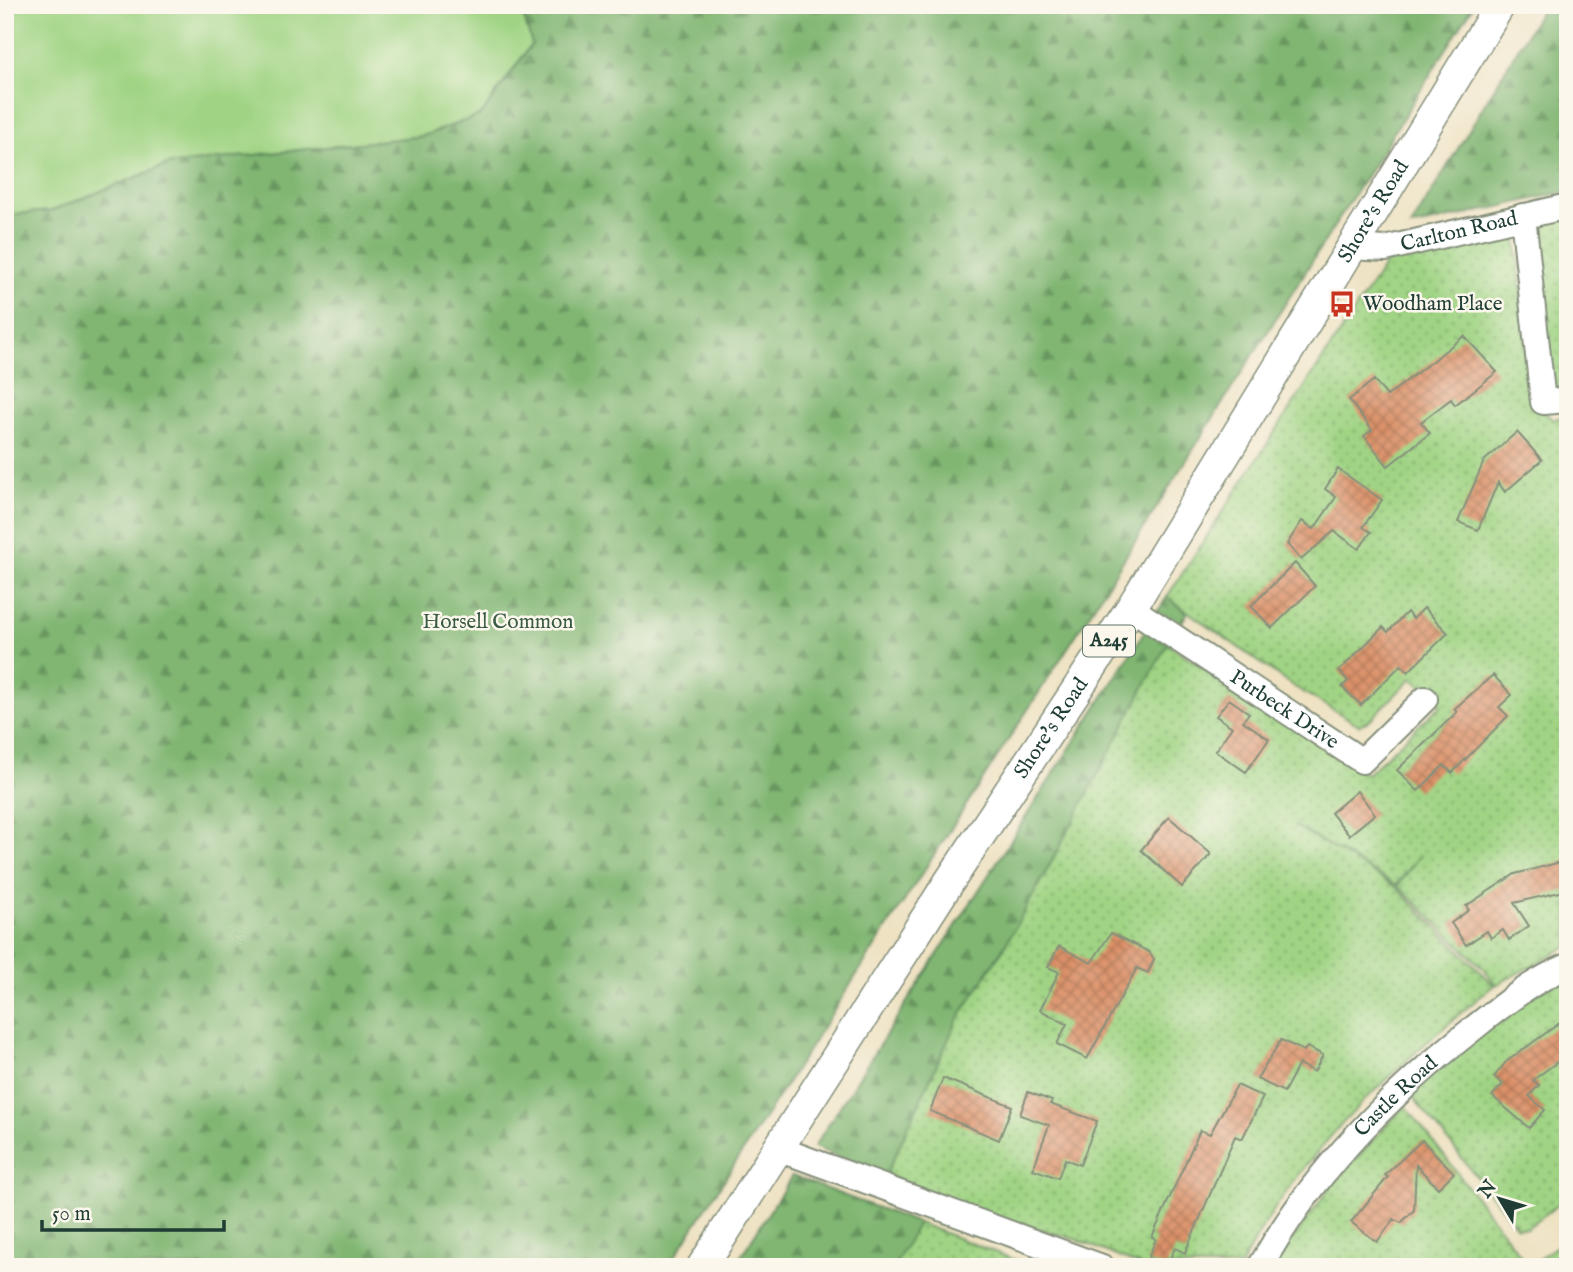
<svg xmlns="http://www.w3.org/2000/svg" width="1573" height="1272" font-family="'IM FELL English',serif">
	<style>
		.grass { fill: #a0d484; stroke: #60885c; stroke-width: 2 }
		.forest { fill: url(#forest-firs); stroke: #507a53; stroke-width: 2 }
		.park { fill: url(#park-dots); stroke: #60885c; stroke-width: 2 }
		.building { fill: url(#building-cross-hatch) }
		.lines { fill: none; stroke-linecap: round; stroke-linejoin: round }
		.minor-casing { stroke: #86907c; stroke-width: 28 }
		.major-casing { stroke: #86907c; stroke-width: 33 }
		.minor { stroke: #fff; stroke-width: 24 }
		.major { stroke: #fff; stroke-width: 30 }
		.labels { text-anchor: middle; dominant-baseline: central; stroke-width: 5; stroke-linejoin: round; paint-order: stroke }
		.shield { fill: #fbf7ec; stroke: #61756b; stroke-width: 2 }
		.shield-label { font-size: 19px; font-weight: bold; fill: #1f3d34 }
		.street-label { font-size: 21px; fill: #1f3d34; stroke: #fbf7ec }
		.poi-label { font-size: 21px; fill: #1f3d34; stroke: #fbf7ec; text-anchor: start }
		.park-label { font-size: 21px; fill: #395b44; stroke: #fbf7ec }
	</style>
	<defs>
		<pattern id="forest-firs" width="22" height="20" patternUnits="userSpaceOnUse" patternTransform="scale(1.75)"><rect width="22" height="20" fill="#80b672"/><path d="M5 1l3.5 6h-7zM16 11l3.5 6h-7z" fill="#68955e"/></pattern>
		<pattern id="park-dots" width="8" height="8" patternUnits="userSpaceOnUse" patternTransform="scale(1.75)"><rect width="8" height="8" fill="#a0d484"/><path d="M2 2h.1M6 6h.1" fill="none" stroke="#82ad6d" stroke-width="1.8" stroke-linecap="round"/></pattern>
		<pattern id="building-cross-hatch" width="8" height="8" patternUnits="userSpaceOnUse" patternTransform="scale(1.75)"><rect width="8" height="8" fill="#db9169"/><path d="M0 0l8 8M0 8l8-8" fill="none" stroke="#b17857"/></pattern>
	</defs>
	<rect width="100%" height="100%" fill="#fbf7ec"/>
	<filter id="ink" filterUnits="userSpaceOnUse"><feTurbulence type="fractalNoise" baseFrequency=".0143" numOctaves="2"/><feDisplacementMap in="SourceGraphic" scale="14" xChannelSelector="R" yChannelSelector="G"/><feConvolveMatrix kernelMatrix="1 2 1 2 8 2 1 2 1" color-interpolation-filters="sRGB"/></filter>
	<filter id="wash" filterUnits="userSpaceOnUse"><feTurbulence type="fractalNoise" baseFrequency=".00686" numOctaves="4" result="noise"/><feDisplacementMap in="SourceGraphic" scale="28" xChannelSelector="R" yChannelSelector="G"/><feGaussianBlur stdDeviation="1.57" result="paint"/><feColorMatrix in="noise" values="0 0 0 0 0 0 0 0 0 0 0 0 0 0 0 0 0 1.4 0 .05"/><feComposite in="paint" operator="in"/></filter>
	<g filter="url(#wash)">
		<rect width="100%" height="100%" fill="#eee2c3"/>
		<path class="grass" d="M5,5H520L532,43L481,115L423,136L167,165L51,211L5,215Z"/>
		<path class="forest" d="M520,5H1474L1076,635L668,1267H5V215L51,211L167,165L423,136L481,115L532,44Z
			M1544,5H1568V191L1411,227Z
			M1167,597L1187,613L1016,927L957,1021L886,1175L814,1147Z
			M792,1176L918,1223L894,1267H734Z"/>
		<path class="park" d="M1568,217V392L1548,384L1532,224Z
			M1515,227L1531,400L1553,420L1568,414V946L1496,985L1485,970L1398,886L1420,855L1396,885L1294,825L1396,887L1494,985C1393,1070 1302,1147 1240,1267H1143L1078,1240L978,1212L886,1175L957,1021L1002,951L1043,878L1167,644L1367,774L1441,705L1412,678L1369,721L1359,725L1293,686L1167,597L1391,255Z
			M1568,974V1216L1559,1204L1527,1228L1517,1227L1408,1091L1497,1018Z
			M1405,1105L1529,1266L1568,1238V1267H1273L1332,1185Z
			M918,1223L1034,1267H894Z"/>
		<g id="blocks">
			<path class="building" d="M1464,336L1497,372L1455,405L1451,399L1421,422L1430,433L1388,466L1364,436L1372,430L1349,400L1374,380L1387,396Z
				M1517,432L1542,460L1505,492L1498,482L1478,530L1458,522L1484,461Z
				M1338,469L1382,500L1363,527L1371,532L1359,549L1334,531L1301,560L1287,544L1302,521L1314,529L1336,497L1325,489Z
				M1295,563L1315,586L1272,628L1251,606Z
				M1424,608L1448,633L1408,672L1401,665L1361,705L1342,687L1348,681L1339,671L1383,627L1388,632L1407,612L1413,619Z
				M1493,675L1512,695L1499,707L1508,716L1452,773L1444,765L1418,791L1397,770L1457,712L1454,709Z
				M1229,699L1249,713L1243,721L1269,739L1246,772L1215,751L1232,727L1216,716Z
				M1357,791L1375,814L1349,835L1331,813Z
				M1169,817L1211,854L1182,887L1141,850Z
				M1568,860V890L1514,903L1529,926L1509,940L1503,930L1491,938L1487,931L1466,945L1451,923L1469,910L1466,906L1515,874Z
				M1111,933L1149,952L1154,959L1148,973L1137,968L1087,1059L1057,1044L1067,1024L1040,1010L1059,972L1048,967L1059,946L1091,963Z
				M1568,1017V1054L1533,1080L1539,1085L1529,1096L1545,1110L1529,1128L1492,1096L1503,1084L1494,1077L1506,1062Z
				M1281,1040L1304,1051L1307,1047L1323,1055L1314,1072L1299,1064L1284,1092L1257,1079Z
				M943,1078L1012,1106L999,1140L930,1111Z
				M1237,1085L1263,1097L1242,1139L1235,1136L1185,1253L1175,1248L1166,1267L1147,1261L1156,1239L1152,1237L1200,1130L1210,1134Z
				M1028,1092L1052,1101L1050,1104L1097,1121L1080,1165L1065,1159L1058,1178L1033,1169L1049,1125L1020,1115Z
				M1422,1140L1454,1173L1438,1188L1416,1165L1414,1210L1401,1223L1394,1219L1377,1242L1351,1222L1388,1177L1385,1175Z"/>
		</g>
	</g>
	<g filter="url(#ink)">
		<use href="#blocks" fill-opacity="0" stroke="#86907c" stroke-width="2"/>
		<g class="lines">
			<g class="minor-casing">
				<g id="minor">
					<path d="M1523,216L1543,402L1568,400"/>
					<path id="s1" d="M1351,247L1385,249L1568,206"/>
					<path id="s2" d="M1131,608L1362,761L1425,699"/>
					<path d="M779,1149L1102,1267"/>
					<path id="s3" d="M1260,1267C1312,1173 1391,1093 1475,1027C1505,1003 1532,981 1568,966"/>
				</g>
			</g>
			<g class="major-casing">
				<g id="major">
					<path id="s4" d="M702,1267L951,879L1131,608L1500,5"/>
				</g>
			</g>
			<use href="#minor" class="minor"/>
			<use href="#major" class="major"/>
		</g>
	</g>
	<defs>
		<g id="bus-bare" transform="scale(2.1)"><path d="M-5-6H5V4H4V6H2V4H-2V6H-4V4H-5ZM-3.5-4V0h7V-4ZM-3.5 1.2v1.5H-2V1.2ZM2 1.2v1.5H3.5V1.2Z" fill="#c8321e" stroke="#fbf7ec" stroke-width="2.5" paint-order="stroke"/></g>
	</defs>
	<g fill-rule="evenodd">
		<use href="#bus-bare" x="1342" y="304"/>
	</g>
	<g class="labels">
		<rect class="shield" x="1083" y="625.5" width="52" height="31" rx="5"/>
		<g class="shield-label">
			<text x="1109" y="641">A245</text>
		</g>
		<g class="street-label">
			<text stroke="none"><textPath href="#s4" startOffset="1251">Shore's Road</textPath></text>
			<text stroke="none"><textPath href="#s1" startOffset="110">Carlton Road</textPath></text>
			<text stroke="none"><textPath href="#s2" startOffset="184">Purbeck Drive</textPath></text>
			<text stroke="none"><textPath href="#s4" startOffset="642">Shore's Road</textPath></text>
			<text stroke="none"><textPath href="#s3" startOffset="219">Castle Road</textPath></text>
		</g>
		<g class="poi-label">
			<text x="1363" y="304">Woodham Place</text>
		</g>
		<g class="park-label">
			<text x="498" y="622">Horsell Common</text>
		</g>
	</g>
	<rect width="1573" height="1272" fill="none" stroke="#fbf7ec" stroke-width="28"/>
	<g transform="translate(1500 1199) rotate(308)" stroke="#fbf7ec" stroke-width="5" paint-order="stroke">
	<path d="M0-5L12 26L0 18L-12 26Z" fill="#1f3d34"/>
	<text y="-10" font-size="19" font-weight="bold" text-anchor="middle" fill="#1f3d34">N</text>
	</g>
	<path d="M42 1220v10h182v-10" fill="none" stroke="#1f3d34" stroke-width="3.5"/>
	<text x="52" y="1220" font-size="21" fill="#1f3d34" stroke="#fbf7ec" stroke-width="5" paint-order="stroke">50 m</text>
</svg>
